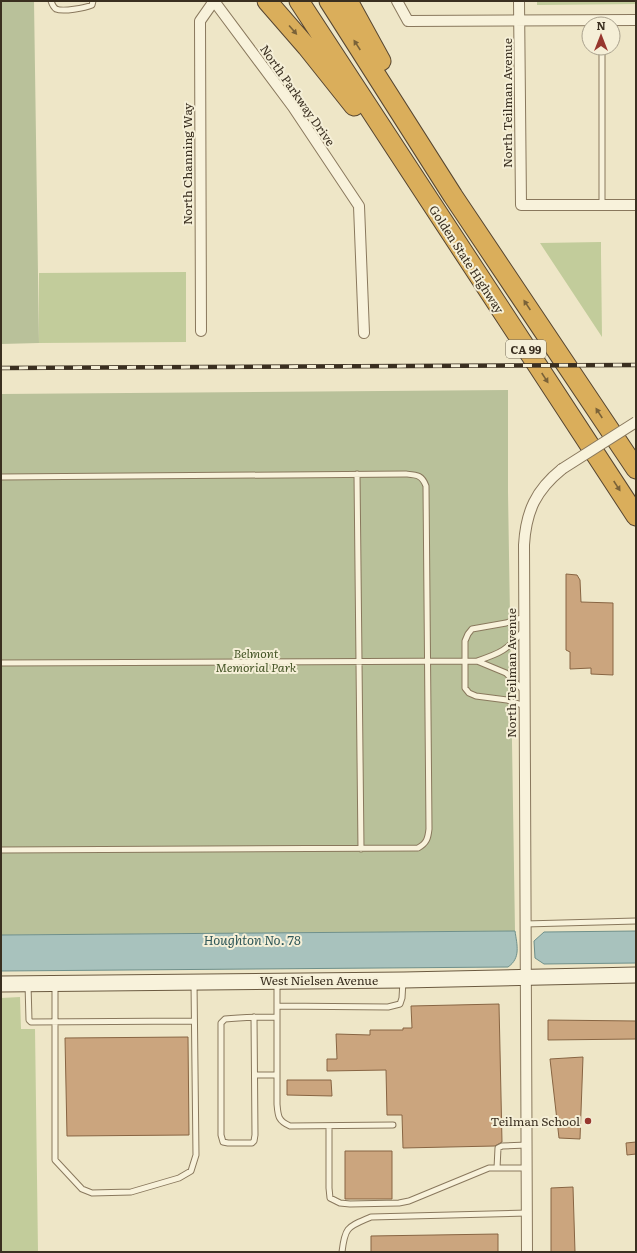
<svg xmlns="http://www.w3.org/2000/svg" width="637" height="1253" font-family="Literata,serif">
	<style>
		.green { fill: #c2cc9b }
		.cemetery { fill: #b9c19a }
		.water { fill: #a8c2bd; stroke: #6f908b }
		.building { fill: #cba57e; stroke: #886543 }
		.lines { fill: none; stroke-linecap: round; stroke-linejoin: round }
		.lane-casing { stroke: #89785d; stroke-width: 7 }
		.street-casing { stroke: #89785d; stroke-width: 12 }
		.secondary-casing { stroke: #6b5a40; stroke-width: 17 }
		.highway-casing { stroke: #574631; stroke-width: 21 }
		.lane { stroke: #f8f2db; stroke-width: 5 }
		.street { stroke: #f8f2db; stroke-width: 10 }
		.secondary { stroke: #f8f2db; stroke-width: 15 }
		.highway { stroke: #daae5b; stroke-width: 19 }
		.rail-casing { stroke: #3a2f20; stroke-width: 4.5 }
		.rail { stroke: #f5efd7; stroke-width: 3; stroke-dasharray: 9; stroke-linecap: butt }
		.street-bridge-casing { stroke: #89785d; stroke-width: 12; stroke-linecap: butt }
		.street-bridge { stroke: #f8f2db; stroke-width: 10 }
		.oneway { fill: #7a6238 }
		.poi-dot { fill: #97372e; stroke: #f5efd7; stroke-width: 1.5 }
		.labels { text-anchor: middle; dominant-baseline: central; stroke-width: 4; stroke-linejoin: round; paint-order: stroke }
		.shield { fill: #f5efd7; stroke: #726957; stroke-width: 1 }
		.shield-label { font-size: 11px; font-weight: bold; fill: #3a2f20 }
		.street-label { font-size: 12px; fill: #3a2f20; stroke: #f5efd7 }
		.park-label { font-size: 12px; font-style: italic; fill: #465627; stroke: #f5efd7 }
		.poi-label { font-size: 12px; fill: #3a2f20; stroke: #f5efd7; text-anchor: end }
		.water-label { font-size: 13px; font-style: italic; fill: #305859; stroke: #f5efd7 }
	</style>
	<rect width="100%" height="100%" fill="#eee6c7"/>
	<path class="green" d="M537,1H636V4L537,5Z
		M601,242V254L602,337L540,243Z
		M186,272V342L39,343V273Z
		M20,997L21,1029H35L38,1252H1V998Z"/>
	<path class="cemetery" d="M1,1H34L39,343L1,344Z
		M508,390V492L515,931L1,935V394Z"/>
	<path class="water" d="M515,931C517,945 521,958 508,967L1,971V935Z
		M636,931V963L544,964L535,958L534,941L544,932Z"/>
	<path class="building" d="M566,574L577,575L580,580L581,602L613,603V675L591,674V668L570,669V652L566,650Z
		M499,1004L502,1142L495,1146L403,1148L402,1115H387L386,1070L327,1071V1059H337L336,1034L370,1035V1030H403V1028H412L411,1006Z
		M548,1020L636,1021V1039L548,1040Z
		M188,1037L189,1135L67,1136L65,1038Z
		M583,1057L580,1139L559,1138L550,1059Z
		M287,1080H331L332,1096L287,1095Z
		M636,1142V1154L627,1155L626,1143Z
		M345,1151H392V1199H345Z
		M573,1187L575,1252H551V1188Z
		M498,1234V1252H371V1236Z"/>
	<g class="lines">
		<g class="lane-casing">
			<path id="lane" d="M51,1C52,4 53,7 56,9C63,12 85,8 92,5L93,1
				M602,48V205
				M357,474L361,849
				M1,477L406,474C417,475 422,475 426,486L429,829C428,838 427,843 418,848L1,850
				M524,617L506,623L472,629L468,634L465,641V688L469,693L476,696L507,700L525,706
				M477,661C501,653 507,650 523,631
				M1,663L477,661L506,673L524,691
				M525,924L636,921
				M28,984L29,1020L31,1022L194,1021
				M277,984V1104C278,1116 278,1121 290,1126L393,1125
				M55,986V1160L82,1189L92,1193L131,1192L179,1178L191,1171L196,1155L194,983
				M277,1006L388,1007L400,1004L402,998L403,981
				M254,1017L255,1135L254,1141L252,1143H228L223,1142L221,1135V1023L225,1019C242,1017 259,1017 277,1017
				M255,1075H277
				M329,1126V1188L330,1198L340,1203L350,1204L399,1203L409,1201L489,1168H527
				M497,1168L498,1148L502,1146L527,1145
				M342,1252C345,1226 348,1227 371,1217L527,1213"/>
		</g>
		<g class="street-casing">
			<path id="street" d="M214,1L293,107L359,206L364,333
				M397,1L408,21L636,20
				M519,1L521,205H636
				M201,331L200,21L214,1
				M527,1252L524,545C526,511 536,490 562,469"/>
		</g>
		<g class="secondary-casing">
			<path id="secondary" d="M1,984L404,980L636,975"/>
		</g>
		<g class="highway-casing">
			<path id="highway" d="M267,1L307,47L354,106
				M299,1L636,516
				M329,1L453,196L636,469
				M348,1L381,61"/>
		</g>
		<use href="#lane" class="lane"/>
		<use href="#street" class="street"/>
		<use href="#secondary" class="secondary"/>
		<use href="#highway" class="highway"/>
		<g class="rail-casing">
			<path id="rail" d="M1,368L636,365"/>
		</g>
		<use href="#rail" class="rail"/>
		<g class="street-bridge-casing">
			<path id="street-bridge" d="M562,469L636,422"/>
		</g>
		<use href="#street-bridge" class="street-bridge"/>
	</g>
	<defs><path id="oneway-solid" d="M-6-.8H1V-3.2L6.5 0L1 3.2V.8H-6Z"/></defs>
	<g class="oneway">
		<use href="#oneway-solid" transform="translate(293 30) rotate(49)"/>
		<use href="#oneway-solid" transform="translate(357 45) rotate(-123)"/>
		<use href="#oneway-solid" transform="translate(527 305) rotate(-124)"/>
		<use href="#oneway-solid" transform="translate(545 378) rotate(57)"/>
		<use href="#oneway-solid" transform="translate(599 413) rotate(-123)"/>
		<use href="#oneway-solid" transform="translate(617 486) rotate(57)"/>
	</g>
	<circle class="poi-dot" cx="588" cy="1121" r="4"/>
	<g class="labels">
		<rect class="shield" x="506" y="340" width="40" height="18" rx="3"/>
		<g class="shield-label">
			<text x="526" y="349">CA 99</text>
		</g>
		<g class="street-label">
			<text transform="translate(298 95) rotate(55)">North Parkway Drive</text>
			<text transform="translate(507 103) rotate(-90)">North Teilman Avenue</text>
			<text transform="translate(187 164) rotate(-90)">North Channing Way</text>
			<text transform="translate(467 259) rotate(57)">Golden State Highway</text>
			<text transform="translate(511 673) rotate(-90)">North Teilman Avenue</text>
			<text x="319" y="980">West Nielsen Avenue</text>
		</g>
		<g class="park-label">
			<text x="256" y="653">Belmont<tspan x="256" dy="14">Memorial Park</tspan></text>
		</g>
		<g class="poi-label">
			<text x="580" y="1121">Teilman School</text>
		</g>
		<g class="water-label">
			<text x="252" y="939">Houghton No. 78</text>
		</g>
	</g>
	<rect width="637" height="1253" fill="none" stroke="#3a2f20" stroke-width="4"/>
	<g transform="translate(601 36)"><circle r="19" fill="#f5efd7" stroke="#aaa28e"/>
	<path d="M0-3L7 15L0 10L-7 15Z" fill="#97372e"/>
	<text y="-6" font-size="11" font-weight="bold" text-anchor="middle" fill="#3a2f20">N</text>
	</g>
</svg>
